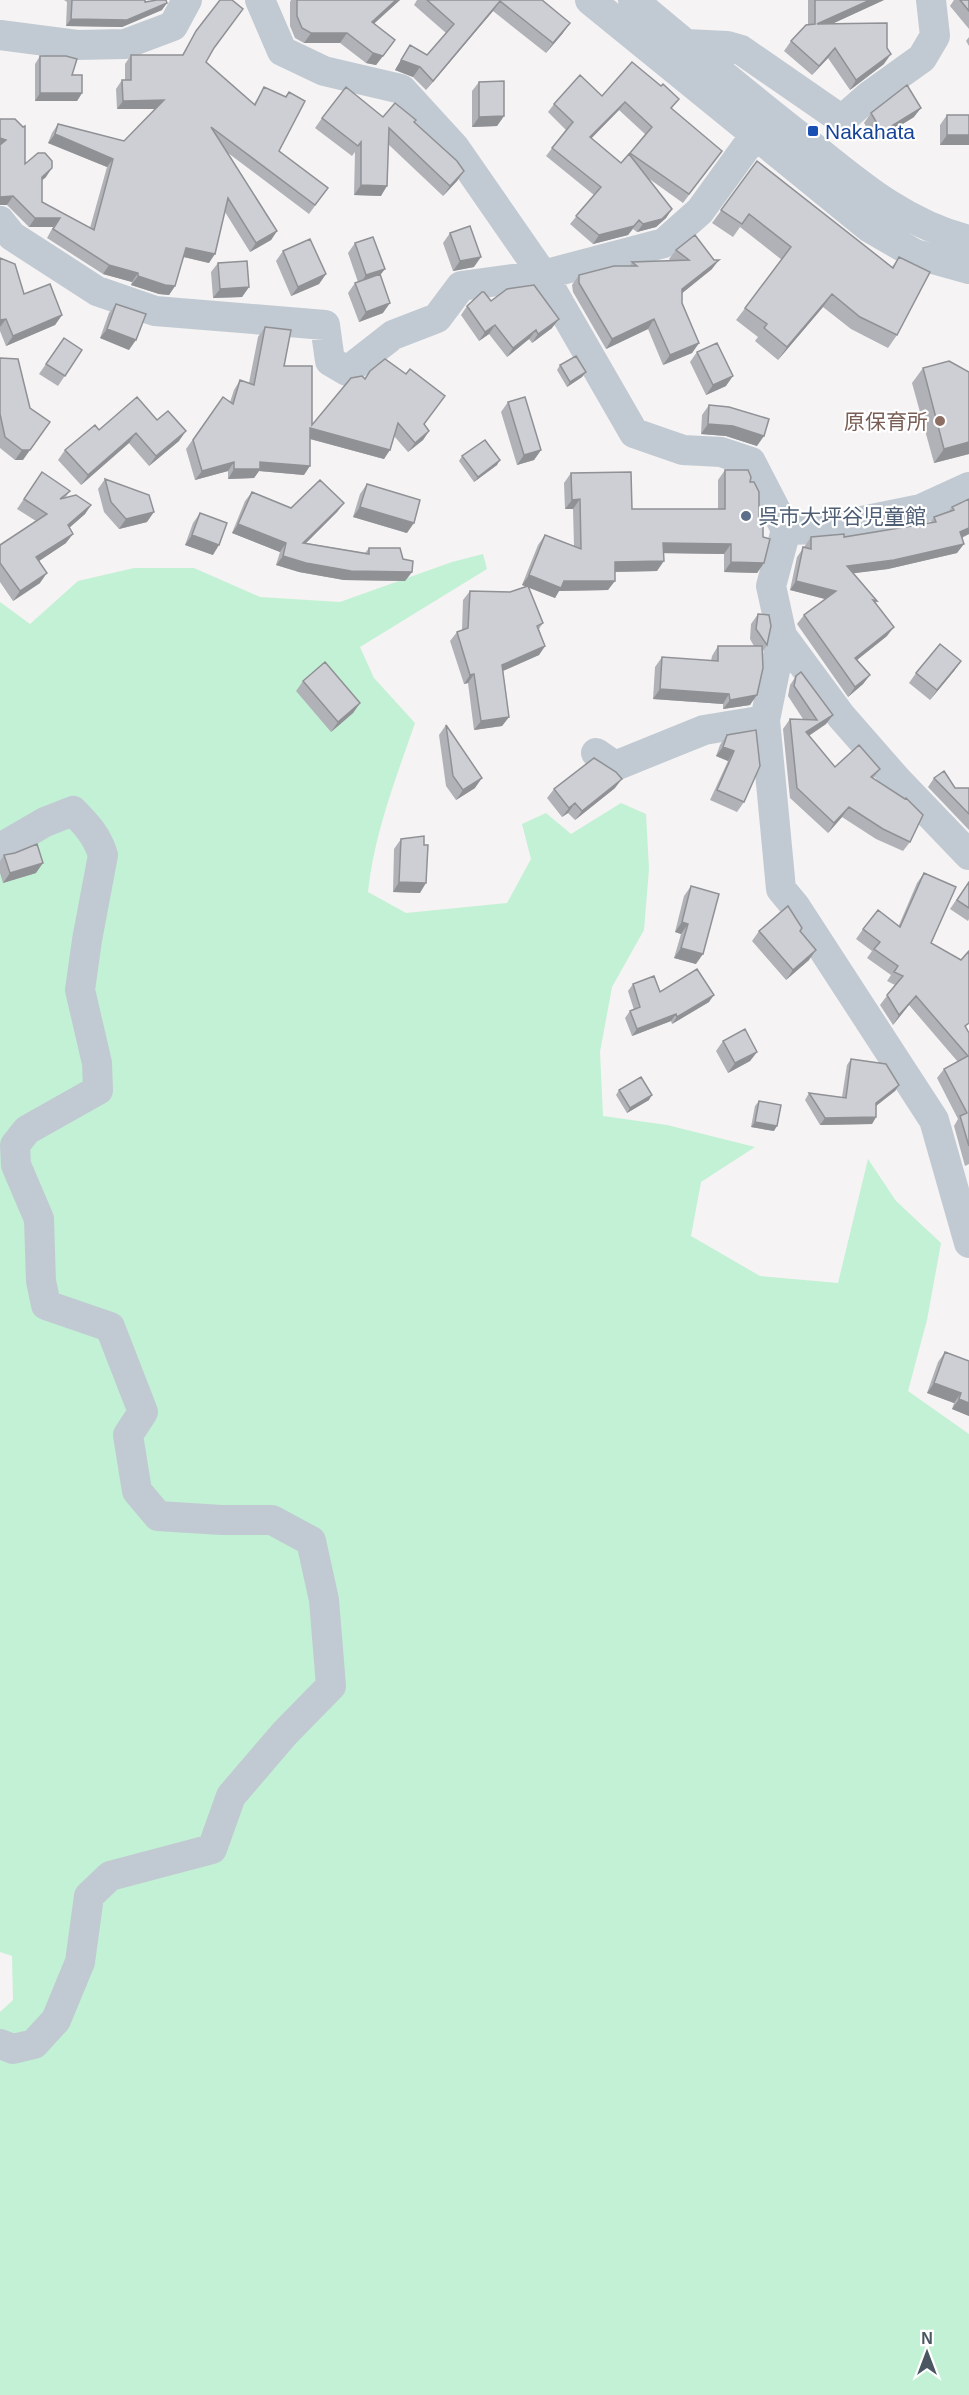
<svg xmlns="http://www.w3.org/2000/svg" width="969" height="2395" font-family="Helvetica,'Noto Sans JP',sans-serif">
	<style>
		.green { fill: #c3f1d5 }
		.lines { fill: none; stroke-linecap: round; stroke-linejoin: round }
		.minor { stroke: #c1cad2; stroke-width: 30 }
		.wall { fill: #b0b2b7; fill-rule: evenodd }
		.shaded-wall { fill: #909195 }
		.building { fill: #cdcfd5; stroke: #909195; stroke-width: 1.5 }
		.transit-dot { fill: #1a4fb4; stroke: #fff; stroke-width: 2 }
		.education-dot { fill: #8d6e63; stroke: #fff; stroke-width: 2 }
		.service-dot { fill: #5c6f8a; stroke: #fff; stroke-width: 2 }
		.labels { text-anchor: middle; dominant-baseline: central; stroke-width: 4.5; stroke-linejoin: round; paint-order: stroke }
		.transit-label { font-size: 21px; fill: #164399; stroke: #fff; text-anchor: start }
		.education-label { font-size: 21px; fill: #785e54; stroke: #fff; text-anchor: end }
		.service-label { font-size: 21px; fill: #4e5e75; stroke: #fff; text-anchor: start }
	</style>
	<rect width="100%" height="100%" fill="#f5f3f3"/>
	<path class="green" d="M483,554L487,569L360,647L374,678L415,723C396,778 374,834 368,892L406,913L507,903L531,859L522,824L546,813L571,834L621,803L646,814L649,869L644,930L612,987L600,1052L603,1116L667,1125L755,1147L701,1182L691,1236L760,1276L838,1283L868,1159L896,1201L941,1243L927,1320L908,1391L969,1434V2395H0V2012L13,2000L12,1956L0,1952V602L30,624L78,581L134,568H194L260,597L340,602L452,562Z"/>
	<g class="lines">
		<path class="minor" d="M260,0L282,51L324,71L401,89L455,148L543,275L634,433L683,450L721,452L751,462L786,530L771,586L782,636L765,720L781,889L795,906L934,1120L969,1243
			M590,0L870,228L915,254L969,269
			M633,0C689,47 745,94 803,139C854,180 903,224 969,240
			M0,35L77,45L125,44L173,26L187,0
			M686,44L727,46L741,50L835,115L845,117L869,96L922,58L935,36L931,0
			M0,221L12,236L97,291L155,311L325,325L330,361L347,371L393,335L437,318L461,286L543,275L664,243L700,211L755,135
			M786,530L822,529L921,509L969,487
			M782,636L841,716L898,781L969,855
			M596,753L615,766L704,730L765,720
			M0,848L45,822L73,811C87,825 97,836 103,855L87,940L80,990L97,1063L98,1090L27,1130L15,1145L16,1165L39,1219L41,1281L46,1305L110,1327L143,1412L128,1435L137,1491L158,1516L222,1520H272L311,1541L324,1600L331,1686L285,1733L231,1796L212,1849L110,1876L89,1896L80,1962L56,2020L34,2044L13,2049L0,2044"/>
	</g>
	<path class="wall" d="M64,0H145V2L162,10L122,27L66,26L67,2Z
		M291,0H400L374,23L388,50L376,65L366,63L340,43H304L295,38L290,26V2Z
		M417,0H542L563,33L546,53L493,11L426,90L413,77L395,70L410,45L427,55L446,33L414,5Z
		M808,0H884L832,24L884,64L850,90L828,58L812,75L784,51L791,41L808,25Z
		M954,0H969V29L950,6Z
		M196,31L213,50L206,62L254,104L264,87L285,97L289,92L279,151L328,188L309,214L228,153L277,231L271,240L250,252L225,212L209,263L183,257L175,286L169,295L159,294L131,285L132,282L103,274L47,238L53,227H29L7,205L25,164L46,177L42,180V202L90,228L107,167L48,143L52,133L58,124L124,141L156,109H117L116,89L122,80H125V64L131,55H182Z
		M969,37V46L966,41Z
		M40,56L72,75L82,93L77,101H35V64Z
		M479,82L504,116L497,126L472,127V91Z
		M602,96L672,109L716,159L683,203L648,178L672,209L666,218L656,227L637,232L633,229L628,235L593,244L570,224L594,195L546,156L566,130L548,112L554,104ZM619,110L645,134L621,163L591,138Z
		M871,113L914,117L875,141L864,123Z
		M947,115L969,145H940V125Z
		M383,117L464,171L457,181L443,196L388,144L381,196L354,195L355,152L352,156L315,128L322,118Z
		M757,161L892,267L899,257L897,335L888,348L851,329L823,307L778,360L755,341L758,337L736,320L782,260L740,227L733,237L712,223Z
		M450,233L474,267L453,271L443,243Z
		M355,243L380,275L383,313L359,322L348,293L355,283L358,282L348,253Z
		M676,250L712,269L682,293V303L699,343L692,353L663,365L648,329L606,349L573,292L572,285L579,275L630,266L632,262L671,261L669,259Z
		M283,251L326,274L319,284L291,296L276,261Z
		M0,258L24,294L62,315L55,325L6,346L0,331Z
		M218,263L249,287L242,297L213,298L211,272Z
		M116,304L129,350L100,338L109,313Z
		M467,306L552,328L532,343L529,339L507,357L489,334L479,341L461,315Z
		M265,327L312,425L351,378L424,424L429,431L423,440L408,452L394,436L384,459L310,439L304,475L259,471L254,478L228,479V471L195,480L186,449L223,397L230,402L234,390L240,380L249,383L258,337Z
		M64,338L82,350L58,386L39,374Z
		M697,352L726,386L706,395L690,362Z
		M0,358L18,359L23,460H15L0,448Z
		M560,365L586,372L582,377L567,387L557,370Z
		M923,368L969,454L934,463L912,383Z
		M508,402L541,450L534,460L517,465L501,412Z
		M709,405L757,446L726,436L701,434L702,415Z
		M157,420L179,441L149,466L129,443L81,485L58,460L65,450L99,430Z
		M462,456L497,465L474,482L459,461Z
		M725,470L750,482L763,537L764,563L757,573L724,572V554L663,553L657,571L615,572L608,590L559,591L555,598L528,587L543,623L539,629L545,646L539,655L503,671L509,717L502,726L474,730L468,683L464,684L450,641L457,632L462,630L463,600L470,591L510,592L526,586L522,585L538,545L545,535L574,546L573,509H565L564,483L571,473L632,509H718V480Z
		M42,472L70,491L65,498L91,505L85,514L69,528L66,543L39,561L40,583L13,601L0,582V545L36,521L17,509Z
		M105,479L147,522L119,529L104,512L98,489Z
		M367,484L407,533L353,517L360,494Z
		M252,492L291,508L344,503L337,512L306,543L365,553L369,548L403,559L412,572L405,581L344,580L299,572L276,565L280,552L232,533L245,501Z
		M952,507L969,534L962,538L957,553L888,569L853,573L877,601L876,603L887,636L857,660L870,675L863,684L848,697L797,624L804,615L825,599L790,590L797,557L811,537H844L930,523L934,517L949,511Z
		M200,513L213,555L185,545L193,523Z
		M758,614L767,645L762,653L750,705L723,709V704L653,699L655,667L662,657L711,661L712,656L718,646H754L750,639L751,624Z
		M961,661L954,671L930,700L909,683L916,673Z
		M796,676L826,724L809,736L835,767L880,769L873,779L910,842L903,851L876,839L842,817L828,833L790,798L783,729L790,719H803L788,696L790,685Z
		M303,681L360,703L353,713L331,732L296,691Z
		M446,725L475,788L456,800L446,786L439,735Z
		M756,730L744,802L737,812L710,800L728,761L716,756L720,745L727,735Z
		M934,778L955,788H969V830L928,787Z
		M615,788L575,820L568,813L562,817L547,798L554,789Z
		M401,839L424,845L420,893L393,892L394,849Z
		M4,855L36,873L3,883L0,873V861Z
		M924,873L931,943L969,1033V1164L965,1166L954,1126L958,1119L937,1078L944,1069L958,1062L909,1005L893,1025L880,1005L895,985L887,981L891,975L867,958L872,951L856,939L863,929L899,925L917,883Z
		M969,881V919L968,921L950,909Z
		M691,886L696,964L674,958L681,934L675,932L684,896Z
		M802,928L800,931L809,960L786,980L752,941L759,931Z
		M633,984L660,992L709,1002L672,1024L671,1021L632,1036L625,1018L630,1011L634,1010L628,991Z
		M723,1041L757,1052L750,1061L728,1073L716,1051Z
		M851,1059L899,1085L895,1091L876,1106V1117L872,1124L820,1125L805,1100L809,1093L842,1097L847,1065Z
		M619,1090L649,1100L627,1113L616,1095Z
		M759,1101L774,1131L751,1127L755,1106Z
		M945,1352L969,1361V1416L952,1409L954,1403L927,1393L938,1362Z"/>
	<path class="shaded-wall" d="M396,0H400L365,32L372,22Z
		M870,0H884L810,34L817,24Z
		M500,1L493,11L426,90L433,81Z
		M167,3L162,10L122,27L66,26L71,19Z
		M570,23L563,33L546,53L553,43Z
		M311,33H347L340,43H304Z
		M395,40L376,65L366,63L373,53Z
		M835,48L828,58L812,75L819,66Z
		M891,54L884,64L850,90L856,80Z
		M401,60L420,67L413,77L395,70Z
		M40,93H82L77,101H35Z
		M164,100L158,109H117L123,101Z
		M625,102L619,110L584,146L590,137Z
		M921,108L914,117L875,141L882,132Z
		M504,116L497,126L472,127L479,117Z
		M55,134L113,159L107,167L48,143Z
		M947,135H969V145H940Z
		M0,138L6,140L0,149Z
		M52,168L46,177L36,186L42,177Z
		M464,171L457,181L443,196L450,186Z
		M361,185L387,186L381,196L354,195Z
		M13,196L7,205H0V197Z
		M672,209L666,218L656,227L637,232L643,224Z
		M35,218H60L53,227H29Z
		M639,220L628,235L593,244L599,235Z
		M277,231L271,240L250,252L256,243Z
		M186,248L215,254L209,263L180,256Z
		M481,257L474,267L453,271L460,261Z
		M719,260L712,269L675,299L682,289Z
		M109,265L138,273L132,282L103,274Z
		M385,269L378,278L359,285L366,275Z
		M326,274L319,284L291,296L298,287Z
		M138,276L175,286L169,295L159,294L131,285Z
		M249,287L242,297L213,298L220,289Z
		M832,294L823,307L778,360L787,347Z
		M390,303L383,313L359,322L366,312Z
		M62,315L55,325L6,346L13,336Z
		M6,319L0,327V320Z
		M559,319L552,328L532,343L538,334Z
		M654,319L648,329L606,349L612,339Z
		M495,325L489,334L479,341L485,332Z
		M107,329L136,340L129,350L100,338Z
		M536,330L529,339L507,357L513,348Z
		M699,343L692,353L663,365L670,355Z
		M586,372L582,377L567,387L570,382Z
		M733,376L726,386L706,395L713,385Z
		M50,422L23,460H15L22,450Z
		M708,424L733,426L764,436L757,446L726,436L701,434Z
		M310,428L390,450L384,459L303,437Z
		M186,431L179,441L149,466L156,456Z
		M429,431L423,440L408,452L415,443Z
		M136,433L129,443L81,485L88,475Z
		M969,442V454L934,463L944,449Z
		M541,450L534,460L517,465L524,455Z
		M500,460L497,465L474,482L478,477Z
		M234,462L228,471L195,480L202,471Z
		M260,462L310,466L304,475L259,471L254,478L228,479L234,469Z
		M580,499L573,509H565L572,500Z
		M344,503L337,512L297,552L303,543Z
		M91,505L85,514L61,535L68,525Z
		M360,507L414,523L407,533L353,517Z
		M154,512L147,522L119,529L126,519Z
		M238,524L286,543L280,552L232,533Z
		M969,528V534L953,541L960,532Z
		M73,534L66,543L30,567L36,557Z
		M192,535L219,545L213,555L185,545Z
		M663,543L731,544L724,554L656,553Z
		M964,544L957,553L888,569L840,575L847,566Z
		M283,556L412,572L405,581L344,580L299,572L276,565Z
		M664,561L657,571L608,572L615,562Z
		M731,562L764,563L757,573L724,572Z
		M47,573L40,583L13,601L20,591Z
		M529,575L564,581H615L608,590L559,591L555,598L522,585Z
		M796,581L836,591L829,600L790,590Z
		M894,627L887,636L848,667L855,658Z
		M545,646L539,655L496,674L502,665Z
		M961,661L954,671L930,700L937,690Z
		M474,674L468,683L464,684L470,675Z
		M870,675L863,684L848,697L855,687Z
		M660,689L729,694L723,704L653,699Z
		M757,695L750,705L723,709L730,700Z
		M360,703L353,713L331,732L338,722Z
		M833,715L826,724L799,742L806,732Z
		M509,717L502,726L474,730L481,721Z
		M723,747L734,751L728,761L716,756Z
		M482,778L475,788L456,800L463,790Z
		M622,779L615,788L575,820L582,811Z
		M575,803L568,813L562,817L569,808Z
		M849,807L842,817L828,833L834,823Z
		M43,863L36,873L3,883L10,873Z
		M399,882L426,883L420,893L393,892Z
		M682,922L688,924L681,934L675,932Z
		M681,948L703,954L696,964L674,958Z
		M816,950L809,960L786,980L793,970Z
		M714,995L709,1002L672,1024L677,1017Z
		M916,996L909,1005L893,1025L899,1015Z
		M676,1014L671,1021L632,1036L637,1029Z
		M757,1052L750,1061L728,1073L735,1063Z
		M899,1085L895,1091L872,1109L876,1103Z
		M652,1095L649,1100L627,1113L630,1108Z
		M876,1117L872,1124L820,1125L825,1118Z
		M755,1122L777,1126L774,1131L751,1127Z
		M934,1383L961,1393L954,1403L927,1393Z
		M959,1399L969,1403V1416L952,1409Z"/>
	<path class="building" d="M72,0H145V2L157,0H166L167,3L127,20L71,19Z
		M220,0H232L243,9L214,48L206,62L255,105L264,87L286,97L289,92L305,101L279,151L328,188L315,205L211,127L277,231L256,243L228,198L215,254L186,248L175,286L165,285L138,276V273L109,265L53,229L60,218H35L13,196L0,197V145L6,140L0,138V119H15L23,127L25,126V164L38,153H45L52,161V168L42,177V202L94,230L113,159L55,134L58,124L124,141L164,100L123,101L122,80H131V55H183L196,31Z
		M297,0H396L372,22L395,40L383,56L373,53L347,33H311L302,28L297,16Z
		M427,0H542L570,23L553,43L500,1L433,81L420,67L401,60L410,45L427,55L454,24Z
		M815,0H870L817,24L887,23V48L891,54L856,80L835,48L819,66L791,41L806,25L815,24Z
		M960,0H969V11Z
		M40,56H66L77,59L72,75H82V93H40Z
		M632,62L661,86L663,84L679,99L671,108L722,151L689,194L630,153L652,127L625,102L590,137L621,163L629,154L672,209L662,219L643,224L639,220L634,226L599,235L576,216L601,187L552,148L573,122L554,104L580,75L602,96Z
		M504,81V116L479,117V82Z
		M907,85L921,108L882,132L871,113Z
		M346,87L383,117L395,103L416,120L414,122L457,161L464,171L450,186L389,128L387,186L361,185V142L358,146L322,118Z
		M947,115H969V135H947Z
		M757,161L893,268L899,257L930,272L897,335L860,317L832,294L787,347L764,328L767,324L745,308L791,247L749,214L742,224L721,210Z
		M470,226L481,257L460,261L450,233Z
		M695,235L714,260H719L682,289V303L699,343L670,355L654,319L612,339L579,283V275L614,266H637L632,262L689,260L676,250Z
		M373,237L385,269L366,275L355,243Z
		M310,239L326,274L298,287L283,251Z
		M0,258L15,264L24,294L50,284L62,315L13,336L6,319L0,320Z
		M247,261L249,287L220,289L218,263Z
		M380,274L390,303L366,312L355,283Z
		M534,285L559,319L538,334L536,330L513,348L495,325L485,332L467,306L482,292H484L491,301L507,289Z
		M116,304L146,314L136,340L107,329Z
		M265,327L291,330L284,366H312V425L351,378L362,376L365,379L370,371L385,359L406,374L410,369L445,396L424,424L429,431L415,443L398,423L390,450L310,428V466L260,462V469H234V462L202,471L193,440L223,397L233,404L240,380L254,385Z
		M64,338L82,350L65,376L46,364Z
		M717,343L733,376L713,385L697,352Z
		M576,356L586,372L570,382L560,365Z
		M0,358L18,359L30,408L50,422L30,450H22L5,437L0,414Z
		M949,361L969,372V442L944,449L923,368Z
		M137,397L157,420L168,411L186,431L156,456L136,433L88,475L65,450L95,425L99,430Z
		M525,397L541,450L524,455L508,402Z
		M709,405L729,407L769,419L764,436L733,426L708,424Z
		M485,440L500,460L478,477L462,456Z
		M725,470H748L751,477L750,482H754L759,492V521H763V537L770,539L764,563L731,562V544L663,543L664,561L615,562V581H564L561,588L529,575L545,535L581,549L580,499L572,500L571,473L631,472L632,509H725Z
		M42,472L70,491L60,499L76,495L91,505L68,525L73,534L36,557L47,573L20,591L0,563V545L47,514L24,499Z
		M105,479L149,495L154,512L126,519L111,502Z
		M320,480L344,503L303,543L369,554V548H400L403,559L413,561L412,572L351,571L306,563L283,556L286,543L238,524L252,492L291,508Z
		M367,484L420,500L414,523L360,507Z
		M969,499V528L960,532L964,544L894,560L847,566L877,601L873,600L894,627L855,658L870,675L855,687L804,615L836,591L796,581L803,547L811,549V537L844,534V537L936,522L934,517L954,510L952,507Z
		M200,513L227,523L219,545L192,535Z
		M528,586L543,623L537,626L545,646L502,665L509,717L481,721L474,674L470,675L457,632L468,628L470,591L510,592Z
		M758,614L769,615L771,626L767,645L756,629Z
		M940,644L961,661L937,690L916,673Z
		M718,646H762L763,668L757,695L730,700L729,694L660,689L662,657L718,661Z
		M325,662L360,703L338,722L303,681Z
		M801,672L833,715L806,732L835,767L859,745L880,769L871,777L905,799L906,798L923,815L910,842L883,829L849,807L834,823L797,788L790,719L817,720L794,686L796,676Z
		M446,725L482,778L463,790L453,776Z
		M756,730L760,766L744,802L717,790L734,751L723,747L727,735Z
		M594,758L616,772L622,779L582,811L575,803L569,808L554,789Z
		M944,771L955,788H969V814L934,778Z
		M424,836V845H428L426,883L399,882L401,839Z
		M37,844L43,863L10,873L4,855L15,853Z
		M924,873L956,887L931,943L961,960L969,951V1023L965,1026L969,1033V1146L960,1116L967,1113L944,1069L968,1056L916,996L899,1015L887,995L903,976L894,972L898,966L874,949L880,942L863,929L878,910L900,927Z
		M969,882V908L957,900Z
		M691,886L719,894L703,954L681,948L688,924L682,922Z
		M788,906L802,928L800,931L816,950L793,970L759,931Z
		M697,969L714,995L677,1017L676,1014L637,1029L630,1011L640,1007L633,984L654,976L660,992Z
		M745,1029L757,1052L735,1063L723,1041Z
		M851,1059L886,1064L899,1085L876,1103V1117L825,1118L809,1093L846,1098Z
		M641,1077L652,1095L630,1108L619,1090Z
		M759,1101L781,1105L777,1126L755,1122Z
		M945,1352L969,1361V1403L959,1399L961,1393L934,1383Z"/>
	<rect class="transit-dot" x="807" y="125" width="12" height="12" rx="3"/>
	<circle class="education-dot" cx="940" cy="421" r="6"/>
	<circle class="service-dot" cx="746" cy="516" r="6"/>
	<g class="labels">
		<g class="transit-label">
			<text x="825" y="131">Nakahata</text>
		</g>
		<g class="education-label">
			<text x="928" y="421">原保育所</text>
		</g>
		<g class="service-label">
			<text x="758" y="516">呉市大坪谷児童館</text>
		</g>
	</g>
	<g transform="translate(927 2353)" stroke="#ffffff" stroke-width="4.5" paint-order="stroke">
	<path d="M0-4.5L10 22L0 15L-10 22Z" fill="#4a5661"/>
	<text y="-9" font-size="16" font-weight="bold" text-anchor="middle" fill="#4a5661">N</text>
	</g>
</svg>
